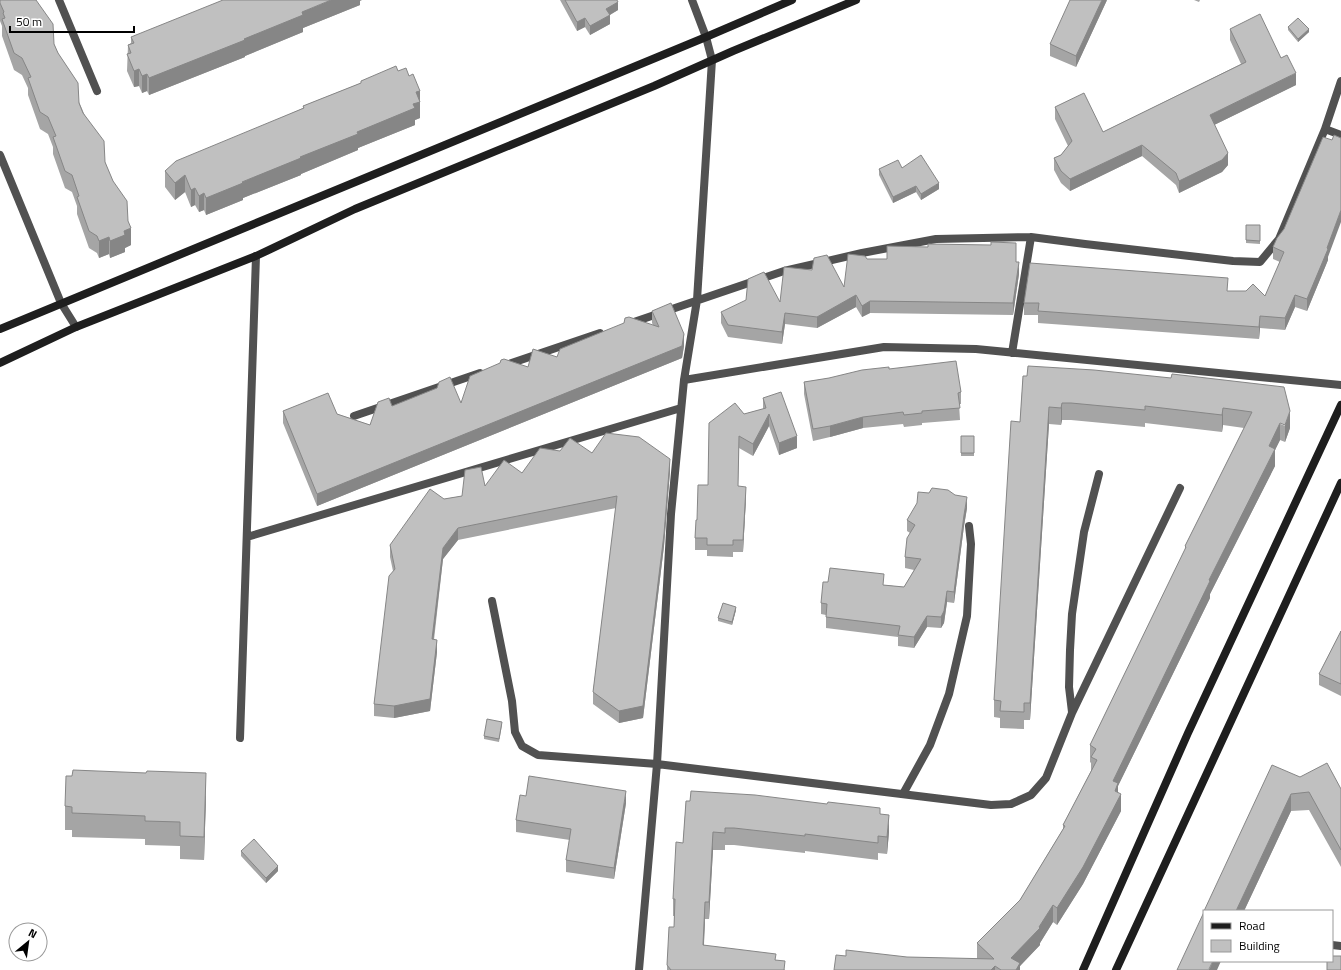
<svg xmlns="http://www.w3.org/2000/svg" width="1341" height="970" font-family="'Titillium Web',sans-serif">
	<style>
		.lines { fill: none; stroke-linecap: round; stroke-linejoin: round }
		.street { stroke: #515151; stroke-width: 8 }
		.secondary { stroke: #1e1e1e; stroke-width: 8 }
		.wall { fill: #a5a5a5 }
		.shaded-wall { fill: #868686 }
		.building { fill: #c0c0c0; stroke: #868686 }
	</style>
	<rect width="100%" height="100%" fill="#fff"/>
	<g class="lines">
		<path class="street" d="M59,0L97,91
			M1341,81L1325,129L1341,135
			M0,155L61,303L76,327
			M628,324L784,271L862,253L936,239L1031,237
			M1012,353L1031,237L1085,244L1233,261L1260,262L1279,239L1325,129
			M503,366L600,333
			M684,380L884,347L976,349L1341,385
			M354,416L480,373
			M247,537L681,408
			M492,601L512,701L515,732L522,746L538,755L657,764L991,805L1011,804L1031,795L1046,778L1072,713L1180,488
			M1072,712L1069,687L1070,650L1072,614L1084,532L1099,474
			M240,738L256,256
			M903,794L930,745L949,694L967,616L971,544L969,526
			M1332,945L1341,946
			M639,970L657,764L671,514L684,380L697,300L712,60L706,37L692,0"/>
		<path class="secondary" d="M0,329L706,37L792,0
			M0,363L76,327L256,256L355,209L654,86L733,51L856,0
			M1083,970L1188,733L1341,405
			M1116,970L1341,483"/>
	</g>
	<path class="wall" d="M0,0L54,44L105,162L128,221L131,245L125,248V252L110,258L109,254L99,258L97,253L89,248L77,214V206L72,192L65,188L53,154V147L48,134L40,129L28,95V88L22,75L14,70L2,36V26L0,21Z
		M560,0H617L618,10L610,15V24L590,35L585,27L577,31Z
		M1107,0L1076,67L1050,56V44Z
		M1194,0H1200L1199,2Z
		M360,1V5L303,28V32L245,56V57L149,95L147,91L142,93L139,86L134,87L127,71L128,45L131,43V37Z
		M1288,27L1309,32L1298,42L1288,30Z
		M1230,29L1281,58L1296,85L1214,125L1228,165L1222,172L1179,193L1176,185L1142,156L1070,191L1061,183L1054,170V158L1061,155L1068,146L1055,119V107L1103,132L1241,64L1230,40Z
		M398,71L409,76L420,91V118L415,120V125L358,148V150L301,174V175L243,198V200L206,215L204,210L199,212L195,205L191,207L185,192L175,200L165,187V171L303,108V106L361,83V81Z
		M902,168L939,189L921,200L916,192L893,203L879,175V169Z
		M1246,225H1260V244L1246,243Z
		M1284,229L1328,257V260L1307,311L1295,307L1285,330L1260,328L1259,339L1038,323V315H1024V303L1228,291L1265,296L1280,262L1273,259V247Z
		M867,259L1016,262L1019,274L1013,315L870,313L862,317L856,307L817,328L785,324L782,344L728,337L721,323V312L780,302L844,287Z
		M652,311L684,346L682,358L317,506L283,423V411L337,414L370,425L392,406L461,403L528,367L557,357L653,325L652,323Z
		M889,369L961,392V404H959L960,420L922,423V425L904,427L903,424L863,428L830,437L813,441L804,394V382Z
		M1023,376L1171,378L1290,428L1285,442L1280,440L1275,450V466L1210,594V598L1118,786V793L1121,811L1083,884L1057,925L1053,922L1040,943V945L1020,966V970H834L846,956L977,959V943L1020,900L1063,829V825L1091,771V763L1090,762V745L1185,550V546L1244,428L1223,425L1222,432L1145,423V427L1071,420H1062L1061,425L1049,424L1030,720H1024V729L1000,728V718L994,717V700L1020,422Z
		M763,398L797,448L779,455L769,426L753,456L739,448L738,486L746,498L743,552H733V557L707,556V550H695V538L697,520L708,485L744,414L763,409Z
		M961,436H974V456H961Z
		M560,451L592,453L670,471L664,546L643,718L619,723L593,704V692L616,508L458,540L443,559L434,640L437,652L430,711L394,718L374,716V704L393,571L390,557V545L444,499L462,496L485,486L522,473Z
		M967,508L964,526L954,603L947,602L944,623L941,628L927,627L914,648L898,646V637L826,628V615L821,614V603L828,582L884,585L904,587L914,570L905,568V557L910,533L907,531V520Z
		M736,610L732,625L718,621V618Z
		M1341,631V696L1319,685V674Z
		M502,725L499,742L484,739V736Z
		M1300,777L1341,789V867L1309,810L1291,811L1244,911H1204Z
		M206,796L204,860L180,859V846L145,845V839L72,837V830H65V806Z
		M526,796L626,803L614,879L566,872V860L570,840L516,832V820Z
		M686,801L880,814L889,832L887,854L878,853V860L805,851V853L734,845H725V850H713L709,919H705L704,945L776,960L785,970H667V965L674,927V916H673V899L683,843Z
		M241,851L278,871L266,883L241,856Z"/>
	<path class="shaded-wall" d="M331,0H362L360,1V5L303,28V32L245,56V57L149,95V78L302,12Z
		M1102,0H1107L1076,67V56Z
		M618,2V10L606,17V9Z
		M610,15V24L590,35V26Z
		M585,18V27L577,31V22Z
		M1309,29V32L1298,42V39Z
		M139,69V86L134,87V71Z
		M1296,73V85L1210,127V115Z
		M147,74V91L142,93V76Z
		M420,91V118L415,120V125L358,148V150L301,174V175L243,198V200L206,215V198L357,132L413,104L416,92Z
		M1142,145V156L1070,191V179Z
		M1228,153V165L1222,172L1179,193V181Z
		M185,175V192L175,200V183Z
		M939,183V189L921,200V194Z
		M916,186V192L893,203V197Z
		M195,188V205L191,207V190Z
		M204,193V210L199,212V196Z
		M1341,210V222L1328,257V260L1307,311V299Z
		M131,228V245L125,248V252L110,258V241L124,231Z
		M109,237V254L99,258V241Z
		M1019,262V274L1013,315V303Z
		M856,295V307L817,328V317Z
		M1295,295V307L1285,330V318Z
		M870,301V313L862,317V306Z
		M785,313V324L782,344V332Z
		M1260,316V328L1259,339V327Z
		M684,334V346L682,358L317,506V494Z
		M1062,403V420L1061,425V408Z
		M1049,407V424L1030,720V703Z
		M1223,408V425L1222,432V415Z
		M1290,411V428L1285,442V425Z
		M769,414V426L753,456V444Z
		M863,417V428L830,437V426Z
		M1280,423V440L1275,450V466L1210,594V598L1118,786V799L1121,794V811L1083,884L1057,925V908L1113,781L1209,580L1269,446Z
		M797,436V448L779,455V443Z
		M670,459V471L664,546L643,718L619,723V711Z
		M746,487V498L743,552V540Z
		M967,497V508L964,526L954,603V592L964,515Z
		M458,528V540L443,559L432,651V639L443,548Z
		M947,591V602L944,623L941,628V617Z
		M736,607V610L732,625V622Z
		M927,616V627L914,648V637Z
		M437,640V652L430,711L394,718V706Z
		M206,773V796L204,860V837Z
		M626,791V803L614,879V868Z
		M1291,794V811L1244,911H1236Z
		M889,815V832L887,854V837Z
		M713,832V850L709,919V902Z
		M278,866V871L266,883V878Z
		M705,902V919L703,962V945Z
		M1053,905V922L1040,943V945L1020,966V970H1011V958L1039,927Z
		M1213,961H1221L1217,970H1209Z
		M995,966V970H991Z"/>
	<path class="building" d="M0,0H36L53,24L54,44L58,53L78,83L79,103L83,113L104,141L105,162L113,181L127,201L128,221L131,228L124,231L125,235L110,241L109,237L99,241L97,236L89,231L77,197L79,196L72,175L65,171L53,137L56,136L48,117L40,112L28,78L31,77L22,58L14,53L2,19L5,18L3,13L4,12L0,3Z
		M223,0H331L302,12L303,15L244,39L245,40L149,78L147,74L142,76L139,69L134,71L127,54L131,53L128,45L134,43L131,37Z
		M565,0H617L618,2L606,9L610,15L590,26L585,18L577,22Z
		M1070,0H1102L1076,56L1050,44Z
		M1260,14L1281,58L1287,55L1296,73L1210,115L1228,153L1222,160L1179,181L1176,173L1142,145L1070,179L1061,171L1054,158L1061,155L1072,141L1055,107L1084,93L1103,132L1246,62L1230,29Z
		M1298,18L1309,29L1298,39L1288,27Z
		M396,66L398,71L406,68L409,76L413,74L420,91L416,92L420,102L413,104L415,108L357,132L358,134L300,157L301,158L242,182L243,183L206,198L204,193L199,196L195,188L191,190L185,175L175,183L165,171L176,161L304,108L303,106L361,83V81Z
		M1334,135L1341,138V210L1327,248L1328,249L1307,299L1295,295L1285,318L1260,316L1259,327L1038,311L1039,303H1024L1030,263L1228,278L1227,291H1246L1253,284L1265,296L1284,252L1273,247L1277,238L1284,229L1323,137L1332,140Z
		M921,155L939,183L921,194L916,186L893,197L879,169L898,160L902,168Z
		M1246,225H1260V241L1246,240Z
		M991,242L1016,243V262H1019L1013,303L870,301L862,306L856,295L817,317L785,313L782,332L728,325L721,312L746,300L748,279L764,272L780,302L784,267L812,270L814,258L827,255L844,287L848,254L865,256L867,259H887V246L928,247V244L991,245Z
		M671,303L684,334L682,346L317,494L283,411L328,393L337,414L370,425L378,402L389,398L392,406L437,388L439,382L450,377L461,403L470,376L500,363L501,360L504,359L528,367L533,349L557,357L560,349L624,323L625,318L629,317L659,327L652,311Z
		M956,361L961,392L958,393L960,408L922,411V413L904,415L903,412L863,417L830,426L813,429L804,382L829,378L862,370L889,367V369Z
		M1028,366L1094,370L1171,378L1172,374L1284,387L1290,411L1285,425L1280,423L1269,446L1275,449L1209,580L1210,581L1113,781L1118,783L1115,791L1121,794L1083,867L1057,908L1053,905L1039,927L1040,928L1011,958L1020,963L1016,970H1001L995,966L991,970H834L836,955L846,956V950L907,957L994,959L977,943L1020,900L1065,826L1063,825L1097,760L1091,757L1096,749L1090,745L1186,547L1185,546L1252,412L1223,408L1222,415L1145,406V410L1071,403H1062L1061,408L1049,407L1030,703H1024V712L1000,711L1001,701L994,700L1011,421L1020,422L1023,376H1027Z
		M781,392L797,436L779,443L769,414L753,444L739,436L738,486L746,487L743,540H733V545H707V538H695L696,520H697L698,485H708L709,423L735,403L744,414L766,408L763,398Z
		M606,433L639,437L670,459L664,534L643,706L619,711L593,692L617,496L458,528L443,548L432,639L437,640L430,699L394,706L374,704L389,576L395,569L390,545L430,489L444,499L462,496L465,470L481,467L485,486L504,460L522,473L540,448L560,451L570,438L592,453Z
		M961,436H974V453H961Z
		M932,488L948,490L955,495L967,497L964,515L954,592L947,591L944,611L941,617L927,616L914,637L898,635L900,626L826,617L827,604L821,603L823,582H828L830,568L884,574L883,585L904,587L921,559L905,557L907,538L915,525L907,520L917,503L918,492L929,493Z
		M723,603L736,607L732,622L718,618Z
		M1341,631V684L1319,674Z
		M487,719L502,722L499,739L484,736Z
		M1327,763L1341,789V850L1309,792L1291,794L1236,911H1204L1272,765L1300,777Z
		M73,770L146,773L147,771L206,773L204,837L180,836V822L145,821V816L72,813V807L65,806L66,776H72Z
		M529,776L626,791L614,868L566,860L571,829L516,820L520,795L526,796Z
		M691,791L755,795L827,804L828,802L880,808V814L889,815L887,837L878,836V843L805,834V836L734,828H725V833L713,832L709,902H705L703,945L776,954L775,960L785,961L784,970H671L667,965L669,927H674L675,899H673L676,842L683,843L686,801H690Z
		M254,839L278,866L266,878L241,851Z
		M1204,912V961H1213L1209,969L1210,970H1177Z
		M1332,956H1341V970H1327V961H1332Z"/>
	<rect x="1203" y="910" width="130" height="52" fill="#ffffff" stroke="#999999"/>
	<rect x="1211" y="923" width="20" height="6" fill="#1e1e1e" stroke="#999999"/>
	<text x="1239" y="930" font-size="12" fill="#000000">Road</text>
	<rect x="1211" y="940" width="20" height="12" fill="#c0c0c0" stroke="#999999"/>
	<text x="1239" y="950" font-size="12" fill="#000000">Building</text>
	<g transform="translate(28 942) rotate(29)"><circle r="19" fill="#ffffff" stroke="#999999"/>
	<path d="M0-3L7 15L0 10L-7 15Z" fill="#000000"/>
	<text y="-6" font-size="11" font-weight="bold" text-anchor="middle" fill="#000000">N</text>
	</g>
	<path d="M10 26v6h124v-6" fill="none" stroke="#000000" stroke-width="2"/>
	<text x="16" y="26" font-size="12" fill="#000000" stroke="#ffffff" stroke-width="3" paint-order="stroke">50 m</text>
</svg>
